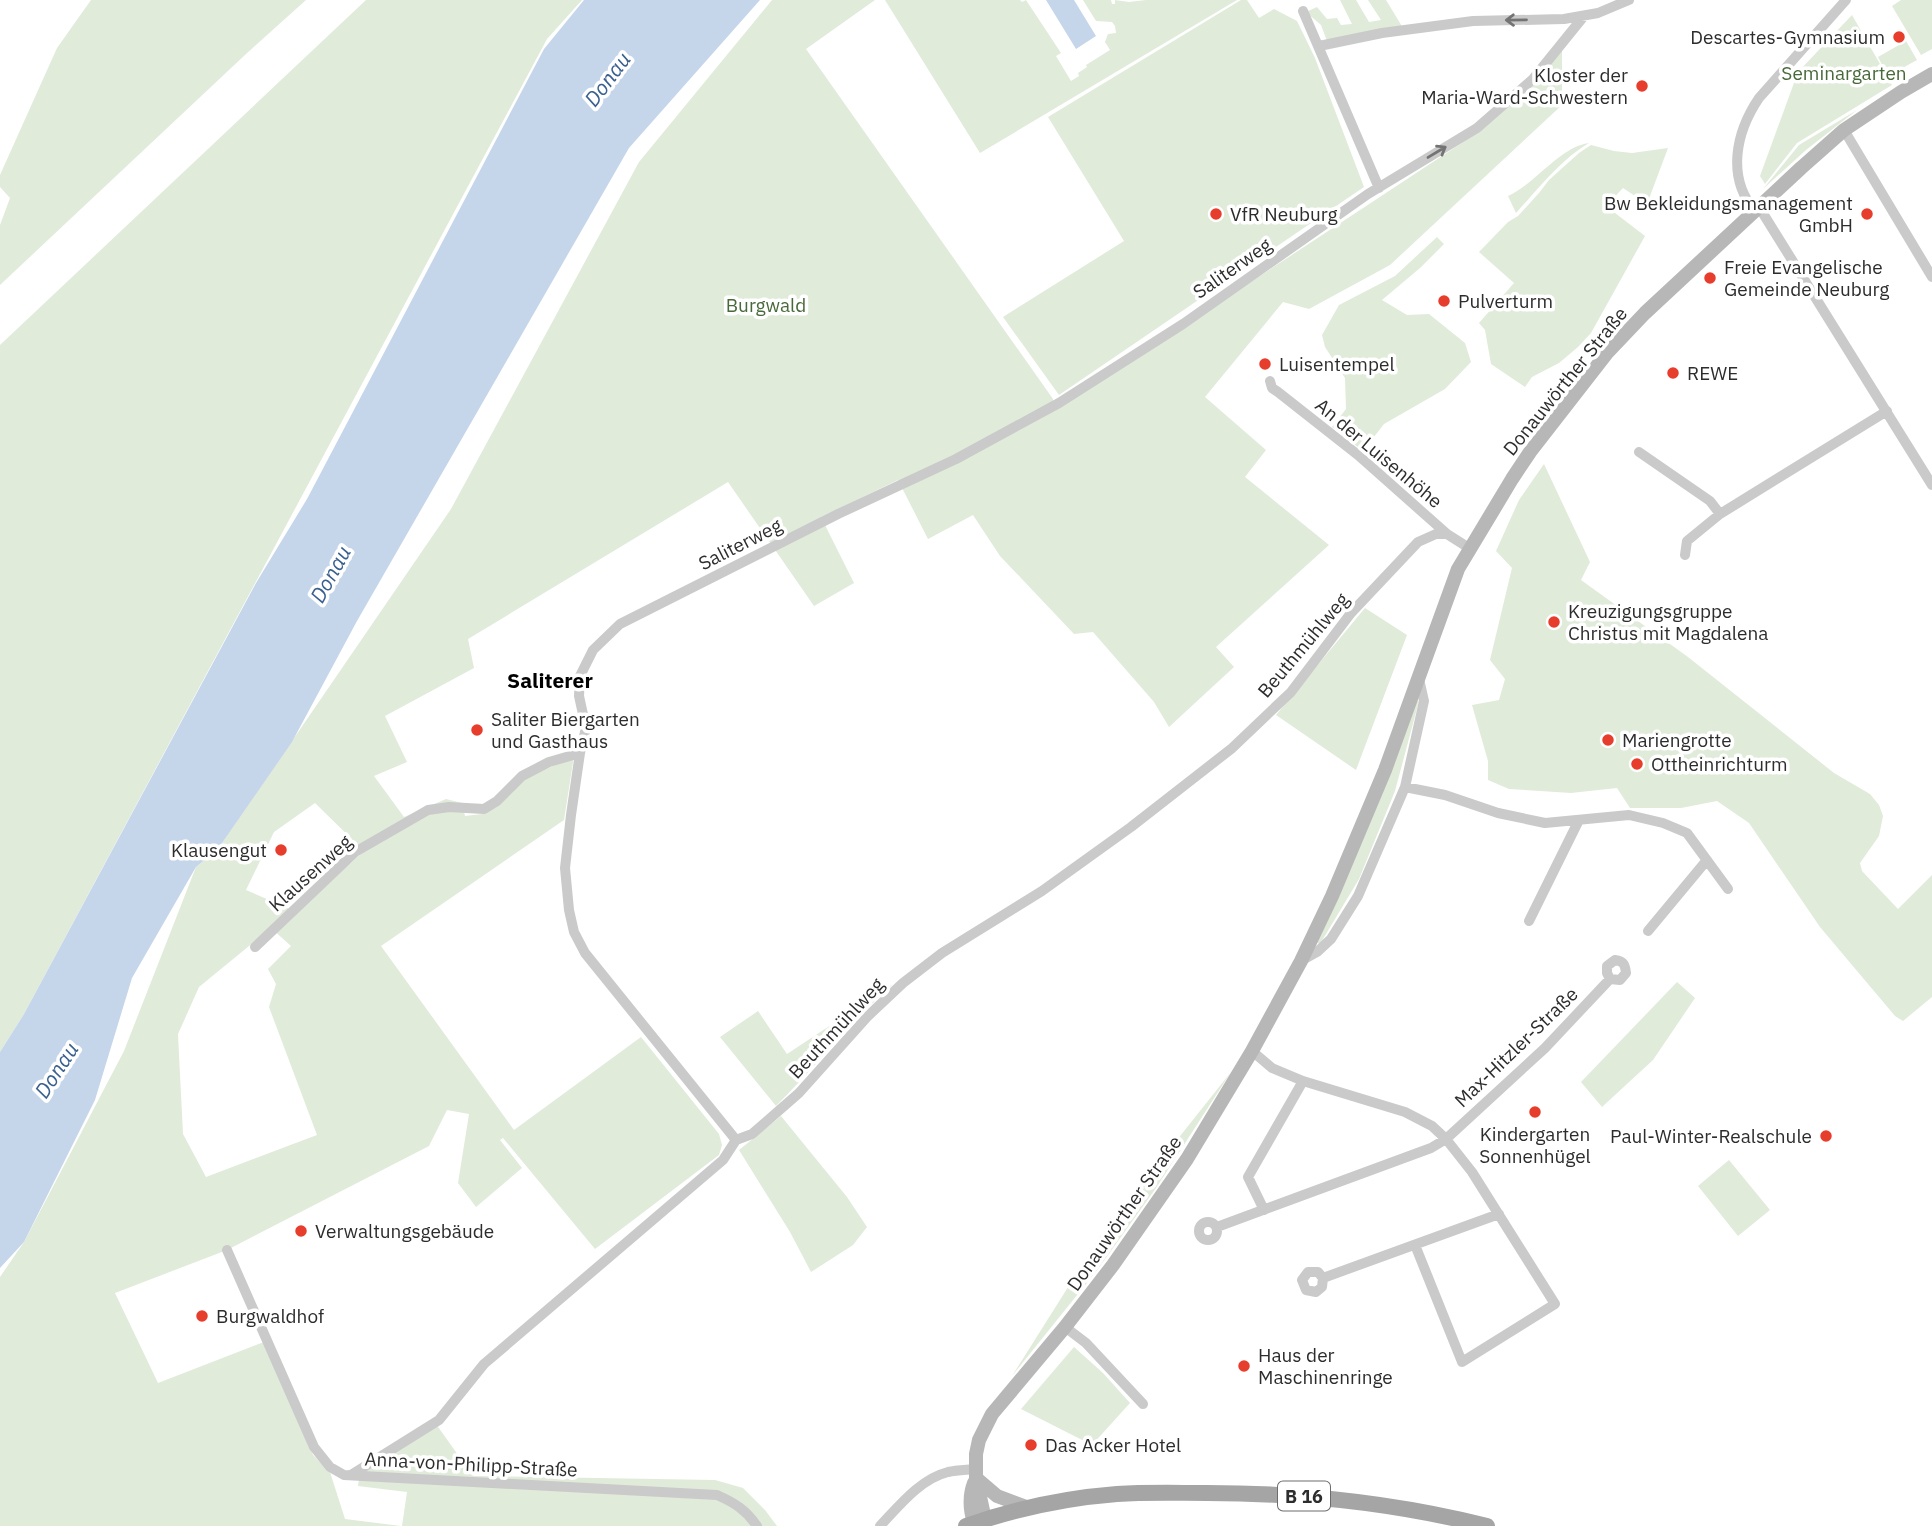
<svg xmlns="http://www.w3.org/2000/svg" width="1932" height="1526" font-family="'IBM Plex Sans',sans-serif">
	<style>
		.green { fill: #e0ebda; fill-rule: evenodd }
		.water { fill: #c5d6eb }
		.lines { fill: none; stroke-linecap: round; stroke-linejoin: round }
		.street { stroke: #cacaca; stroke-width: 10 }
		.secondary { stroke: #b7b7b7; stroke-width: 14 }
		.primary { stroke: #a5a5a5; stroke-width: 16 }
		.oneway { stroke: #747474 }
		.poi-dot { fill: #e73d2c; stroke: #fff; stroke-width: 2.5 }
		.labels { text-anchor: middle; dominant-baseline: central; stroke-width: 7; stroke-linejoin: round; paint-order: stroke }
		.shield { fill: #fff; stroke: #6c6c6c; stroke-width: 2 }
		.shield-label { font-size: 18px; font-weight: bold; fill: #2d2d2d }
		.poi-label { font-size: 19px; fill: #2d2d2d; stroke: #fff; text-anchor: start }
		.park-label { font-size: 19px; fill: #48693a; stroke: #fff }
		.street-label { font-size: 19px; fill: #2d2d2d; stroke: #fff }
		.water-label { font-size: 21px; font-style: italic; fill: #3a608f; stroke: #fff }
		.neighbourhood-label { font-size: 21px; font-weight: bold; fill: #000; stroke: #fff }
	</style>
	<rect width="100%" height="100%" fill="#fff"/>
	<path class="green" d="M91,0H306L246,54L0,285V225L10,198L0,187V175L57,48Z
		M366,0H582L547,39L24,1014L0,1052V345Z
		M772,0H875L806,49L1053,399V402L1058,409L1480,131L1562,50V105L1390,265L1309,309L1283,302L1205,397L1266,450L1245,477L1329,545L1216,647L1234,667L1169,727L1154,702L1093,632L1074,634L1000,556L973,515L928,539L898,480L821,517L854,583L814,606L728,482L468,639L474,668L385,716L407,762L374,776L404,817L446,799L462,803L465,816L482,814L497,806L521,781L574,756L564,820L381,946L514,1130L641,1037L719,1134L722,1145L719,1155L595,1249L503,1138L500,1140L522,1168L476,1207L458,1183L469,1114L447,1110L429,1146L227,1250L115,1293L158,1383L264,1342L313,1455L330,1472L345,1519L401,1526H0V1277L24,1242L124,1051L196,867L218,849L451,509L639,162ZM315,803L364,851L297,912L246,890L274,832ZM271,928L291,946L268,969L276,984L269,1007L317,1135L206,1177L183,1134L178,1034L199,987Z
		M885,0H1020L1022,2L1026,0L1061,53L1056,56L1071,81L1079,76L1078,73L1087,67L1086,65L1110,50L1105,42L1108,34L1116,33L1115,26L1112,22L1096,21L1083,0H1111L1112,4H1115V0L1129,2L1146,0H1237L980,153Z
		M1241,0H1247L1259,18L1274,9L1297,21L1315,58L1364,187L1059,395L1003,317L1124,241L1048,117Z
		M1340,0H1356L1369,22L1381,20L1368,0H1386L1403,28L1327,41L1321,25L1306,12L1317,7L1327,19L1337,18L1341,25L1352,24Z
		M1901,0H1932V49L1921,55L1892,6Z
		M1852,15L1892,85L1797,143L1765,184L1760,176L1798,72Z
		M1906,41L1917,60L1888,76L1878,57Z
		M1857,110L1806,150L1763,189L1799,145Z
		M1589,143C1559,161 1539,188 1516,213L1508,196C1535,184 1561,146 1589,143Z
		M1591,145L1614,151L1632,153L1668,148L1647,204L1623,188L1606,206L1645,236L1591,333L1578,347L1559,363L1532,377L1525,387L1491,364L1485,330L1479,323L1514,283L1479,252L1508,222L1518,216L1539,193L1549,180L1579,153Z
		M1437,237L1444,244L1420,268L1382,300L1407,315L1429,314L1465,343L1471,362L1445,389L1384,424L1363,451L1332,427L1346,409L1345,378L1325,347L1322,335L1339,305L1395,276Z
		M1544,464L1590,562L1581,580L1688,657L1834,773L1870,794L1879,805L1883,816L1879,836L1860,863L1862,871L1898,909L1932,875V997L1903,1021L1895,1016L1820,927L1749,823L1717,801L1681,808H1630L1617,788L1571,793L1509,789L1488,780V761L1472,705L1499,700L1505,679L1490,660L1512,568L1496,551L1519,500Z
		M1365,608L1407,635L1356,770L1276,715Z
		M1415,700L1419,701L1395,791L1359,879L1320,944L1315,942Z
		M1677,982L1695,998L1653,1060L1602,1107L1581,1082Z
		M893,984C851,1022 816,1066 776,1106L720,1037L758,1011L787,1054Z
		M1231,1072L1156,1188L1098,1269L1012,1376L1099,1238Z
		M781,1116L847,1197L867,1227L853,1245L811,1272L790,1232L739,1150Z
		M1729,1160L1770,1210L1738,1236L1698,1186Z
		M1074,1347L1103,1373L1130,1403L1092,1445L1021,1409Z
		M436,1424L473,1476L715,1480L743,1488L765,1510L777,1526H402L407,1492L358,1486L360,1473Z"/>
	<path class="water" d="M584,0H760L629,148L357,621L292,742L218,849L196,867L132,978L95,1100L24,1242L0,1268V1052L24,1014L256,583L307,499L544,49Z
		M1046,0H1074L1096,36L1076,49Z"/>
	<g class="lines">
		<path class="street" d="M1303,11L1379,188
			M1319,46L1382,33L1473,21L1564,19L1598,13L1629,0
			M1844,130L1932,277
			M1759,207L1932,485
			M1755,211C1726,177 1736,132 1759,98L1846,0
			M1270,381L1272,388L1278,392L1358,455L1447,534L1469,548
			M1639,452L1710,501L1720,514
			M1685,555L1687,541L1720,514L1887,411
			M1405,787L1445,795L1498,813L1545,823L1629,815L1663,823L1687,833L1728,889
			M1529,921L1578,822
			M1648,931L1707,860
			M255,947L355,852L428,810L449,807L484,809L497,801L522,776L549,762L580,753
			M1301,961L1317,952L1331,939L1358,896L1405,787L1424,701L1419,679
			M1252,1051L1272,1068L1303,1081L1405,1112L1432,1126L1446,1139L1472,1172L1555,1304L1462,1362L1415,1245
			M736,1140L585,953L574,932L569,910L565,868L571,815L580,753L586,728L579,696L580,676L593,650L620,624L838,514L956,459L1059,403L1183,324L1368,194L1477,128L1533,79L1584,16
			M1264,1210L1248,1177L1303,1081
			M1199 1231a9 9 0 1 1 18 0a9 9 0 1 1-18 0Z
			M1217,1227L1431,1148L1446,1139L1545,1048L1610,979L1620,980L1626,973C1625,965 1624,961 1615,960L1607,966V973L1610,979
			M227,1250L314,1447L330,1467L344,1475L717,1495C735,1503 746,1510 757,1526
			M1323,1278L1322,1287L1316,1292L1306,1290L1302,1280L1308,1272H1318L1323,1278L1499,1214
			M1065,1327L1086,1343L1143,1404
			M351,1475L439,1420L484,1364L723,1160L736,1140L752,1134L799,1093L868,1016L903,983L942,953L1042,891L1131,827L1231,749L1291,692L1351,613L1418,542L1436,534H1447
			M880,1526C899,1506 920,1479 948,1472C957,1470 967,1470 976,1469"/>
		<path class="secondary" d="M976,1478L997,1496L1029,1508
			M985,1520L976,1478V1454L979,1440L992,1414L1065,1327L1113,1265L1187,1159L1252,1051L1301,961L1332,896L1385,770L1458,569L1512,479L1530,452L1607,353L1645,313L1801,168L1844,130L1901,92L1932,74
			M974,1523C970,1510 969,1496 974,1483"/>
		<path class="primary" d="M966,1526C1014,1509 1066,1498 1117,1494C1147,1492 1177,1493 1207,1493C1302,1493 1395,1503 1487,1526"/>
	</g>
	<defs><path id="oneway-shaft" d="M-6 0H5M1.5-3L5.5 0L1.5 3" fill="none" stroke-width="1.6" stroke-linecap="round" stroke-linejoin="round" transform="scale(1.75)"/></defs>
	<g class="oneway">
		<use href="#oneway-shaft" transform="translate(1516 20) rotate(179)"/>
		<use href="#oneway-shaft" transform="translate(1437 152) rotate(-31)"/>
	</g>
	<g class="poi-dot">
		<circle cx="1899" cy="37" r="7"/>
		<circle cx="1642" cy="86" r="7"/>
		<circle cx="1216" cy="214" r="7"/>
		<circle cx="1867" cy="214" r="7"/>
		<circle cx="1710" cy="278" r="7"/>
		<circle cx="1444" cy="301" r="7"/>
		<circle cx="1265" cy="364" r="7"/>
		<circle cx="1673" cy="373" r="7"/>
		<circle cx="1554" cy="622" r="7"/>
		<circle cx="477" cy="730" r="7"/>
		<circle cx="1608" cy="740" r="7"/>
		<circle cx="1637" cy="764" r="7"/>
		<circle cx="281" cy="850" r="7"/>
		<circle cx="1535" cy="1112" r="7"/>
		<circle cx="1826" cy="1136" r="7"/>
		<circle cx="301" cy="1231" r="7"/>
		<circle cx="202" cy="1316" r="7"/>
		<circle cx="1244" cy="1366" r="7"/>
		<circle cx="1031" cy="1445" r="7"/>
	</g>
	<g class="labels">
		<rect class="shield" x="1278" y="1481.5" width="52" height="29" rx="5"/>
		<g class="shield-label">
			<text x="1304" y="1496">B 16</text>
		</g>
		<g class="poi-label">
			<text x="1885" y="37" text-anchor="end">Descartes-Gymnasium</text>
			<text x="1628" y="75" text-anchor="end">Kloster der<tspan x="1628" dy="22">Maria-Ward-Schwestern</tspan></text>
			<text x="1853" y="203" text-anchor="end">Bw Bekleidungsmanagement<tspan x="1853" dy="22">GmbH</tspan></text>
			<text x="1230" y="214">VfR Neuburg</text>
			<text x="1724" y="267">Freie Evangelische<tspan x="1724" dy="22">Gemeinde Neuburg</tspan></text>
			<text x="1458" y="301">Pulverturm</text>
			<text x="1279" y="364">Luisentempel</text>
			<text x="1687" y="373">REWE</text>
			<text x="1568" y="611">Kreuzigungsgruppe<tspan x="1568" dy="22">Christus mit Magdalena</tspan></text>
			<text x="491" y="719">Saliter Biergarten<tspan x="491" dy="22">und Gasthaus</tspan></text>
			<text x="1622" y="740">Mariengrotte</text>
			<text x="1651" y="764">Ottheinrichturm</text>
			<text x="267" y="850" text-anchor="end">Klausengut</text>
			<text x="1535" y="1134" text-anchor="middle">Kindergarten<tspan x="1535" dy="22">Sonnenhügel</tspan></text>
			<text x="1812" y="1136" text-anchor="end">Paul-Winter-Realschule</text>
			<text x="315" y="1231">Verwaltungsgebäude</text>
			<text x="216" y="1316">Burgwaldhof</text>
			<text x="1258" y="1355">Haus der<tspan x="1258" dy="22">Maschinenringe</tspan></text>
			<text x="1045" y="1445">Das Acker Hotel</text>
		</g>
		<g class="park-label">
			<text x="1844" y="73">Seminargarten</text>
			<text x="766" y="305">Burgwald</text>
		</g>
		<g class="street-label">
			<text transform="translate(1232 268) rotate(-35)">Saliterweg</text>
			<text transform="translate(1565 381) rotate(-51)">Donauwörther Straße</text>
			<text transform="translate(1379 453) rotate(40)">An der Luisenhöhe</text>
			<text transform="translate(740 544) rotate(-27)">Saliterweg</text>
			<text transform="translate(1303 645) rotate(-50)">Beuthmühlweg</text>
			<text transform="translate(310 873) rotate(-42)">Klausenweg</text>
			<text transform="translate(836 1028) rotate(-47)">Beuthmühlweg</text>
			<text transform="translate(1516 1047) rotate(-44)">Max-Hitzler-Straße</text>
			<text transform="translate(1124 1213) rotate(-55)">Donauwörther Straße</text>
			<text transform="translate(471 1464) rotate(3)">Anna-von-Philipp-Straße</text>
		</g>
		<g class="water-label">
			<text transform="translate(607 79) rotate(-53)">Donau</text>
			<text transform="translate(330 574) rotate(-61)">Donau</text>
			<text transform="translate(56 1070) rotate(-57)">Donau</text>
		</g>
		<g class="neighbourhood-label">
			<text x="550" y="680">Saliterer</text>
		</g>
	</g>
</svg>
